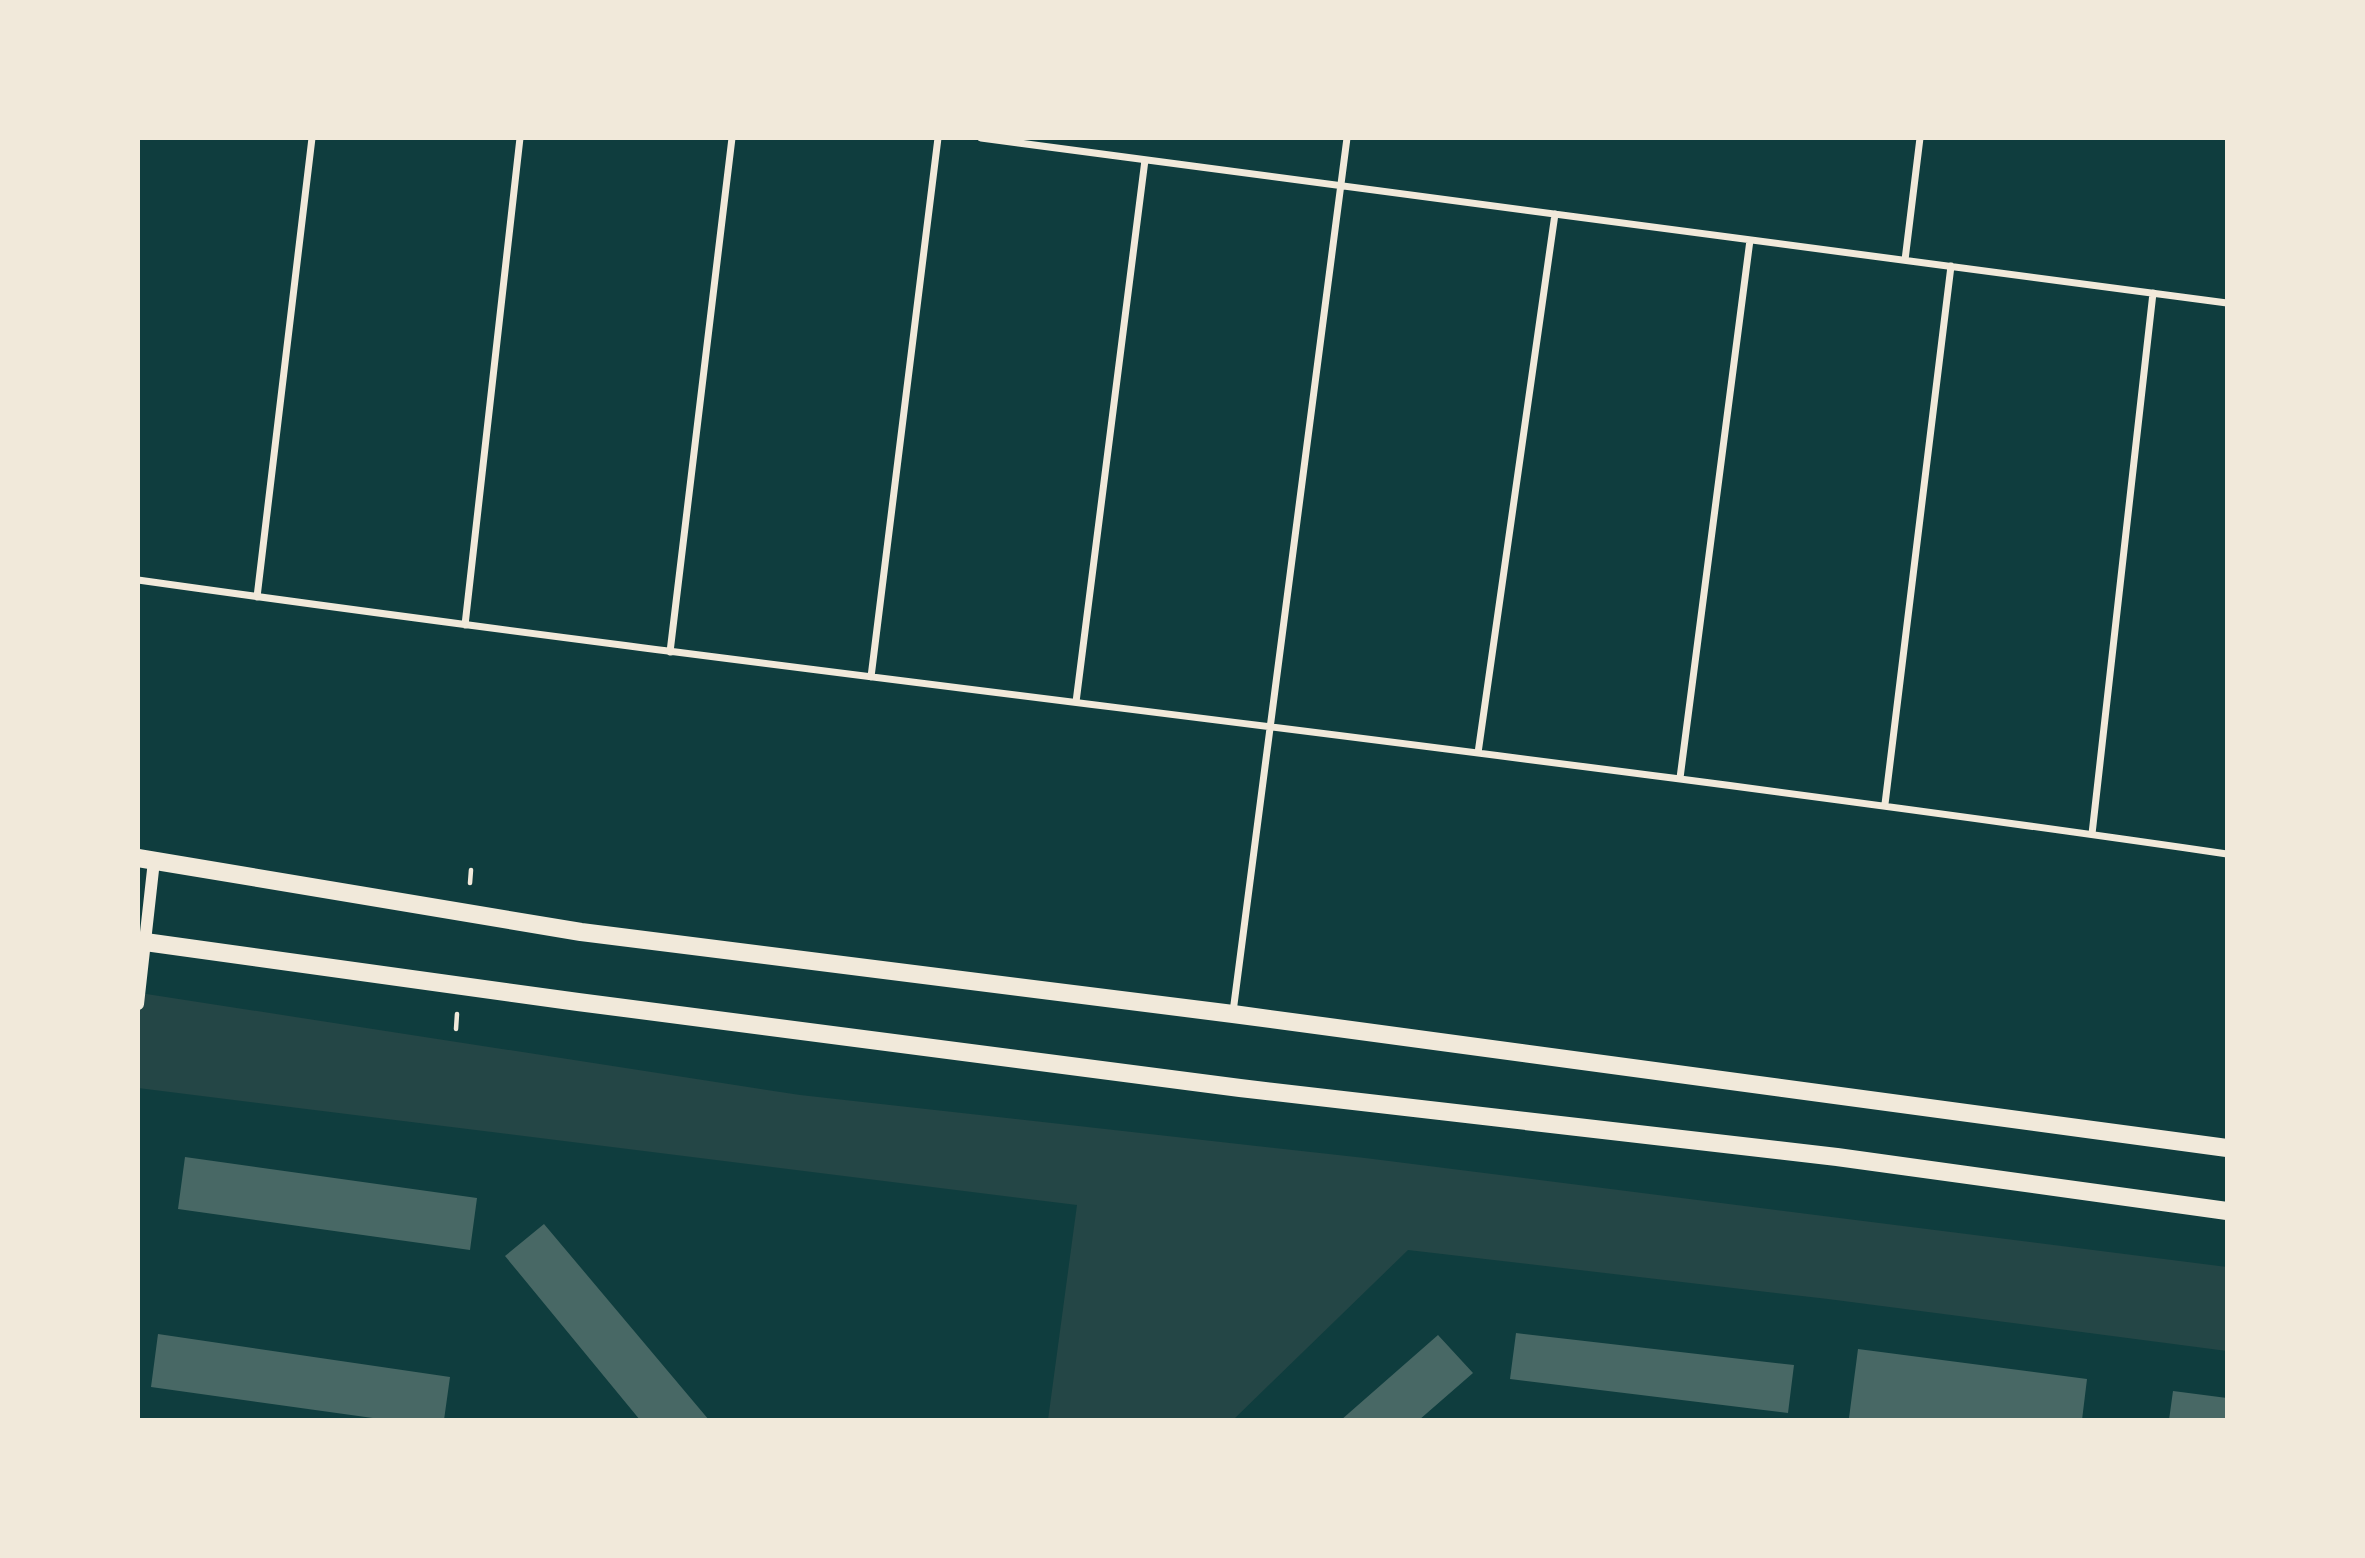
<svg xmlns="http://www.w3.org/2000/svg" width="2365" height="1558" font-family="'Open Sans',sans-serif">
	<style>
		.green { fill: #244646 }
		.building { fill: #486865 }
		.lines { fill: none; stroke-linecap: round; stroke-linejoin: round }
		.path { stroke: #f1e9da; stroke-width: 4.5 }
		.minor { stroke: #f1e9da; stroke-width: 7 }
		.tertiary { stroke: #f1e9da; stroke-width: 12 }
		.primary { stroke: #f1e9da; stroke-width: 18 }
	</style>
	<rect width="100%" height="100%" fill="#0f3d3e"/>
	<path class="green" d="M140,993L800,1095L1365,1158L2227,1267V1351L1828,1299L1408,1250L1233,1420H1048L1077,1205L138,1088Z"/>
	<path class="building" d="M185,1157L477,1198L470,1250L178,1209Z
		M544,1224L709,1420H640L505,1256Z
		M1516,1333L1794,1365L1788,1413L1510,1379Z
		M158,1334L450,1377L444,1420H387L151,1387Z
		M1438,1335L1473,1373L1419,1420H1341Z
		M1858,1349L2087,1379L2082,1420L1849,1418Z
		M2173,1391L2227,1398V1420H2169Z"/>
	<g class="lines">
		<path class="path" d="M470,883L471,870
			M456,1029L457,1014"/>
		<path class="minor" d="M981,138L2227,303
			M1905,260L1920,138
			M138,580C834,678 1532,753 2227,854
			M257,597L312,138
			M465,625L520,138
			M670,652L732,138
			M871,677L938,138
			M1076,702L1145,160
			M1478,753L1555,214
			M1680,778L1750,240
			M1885,804L1951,266
			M2092,834L2153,293
			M1233,1012L1347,138"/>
		<path class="tertiary" d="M138,1004L154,861"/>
		<path class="primary" d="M138,858L581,932L1233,1014L2227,1148
			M138,941L578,1002L1240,1088L1837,1157L2227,1211"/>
	</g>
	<rect width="2365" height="1558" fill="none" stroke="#f1e9da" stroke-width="280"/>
</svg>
